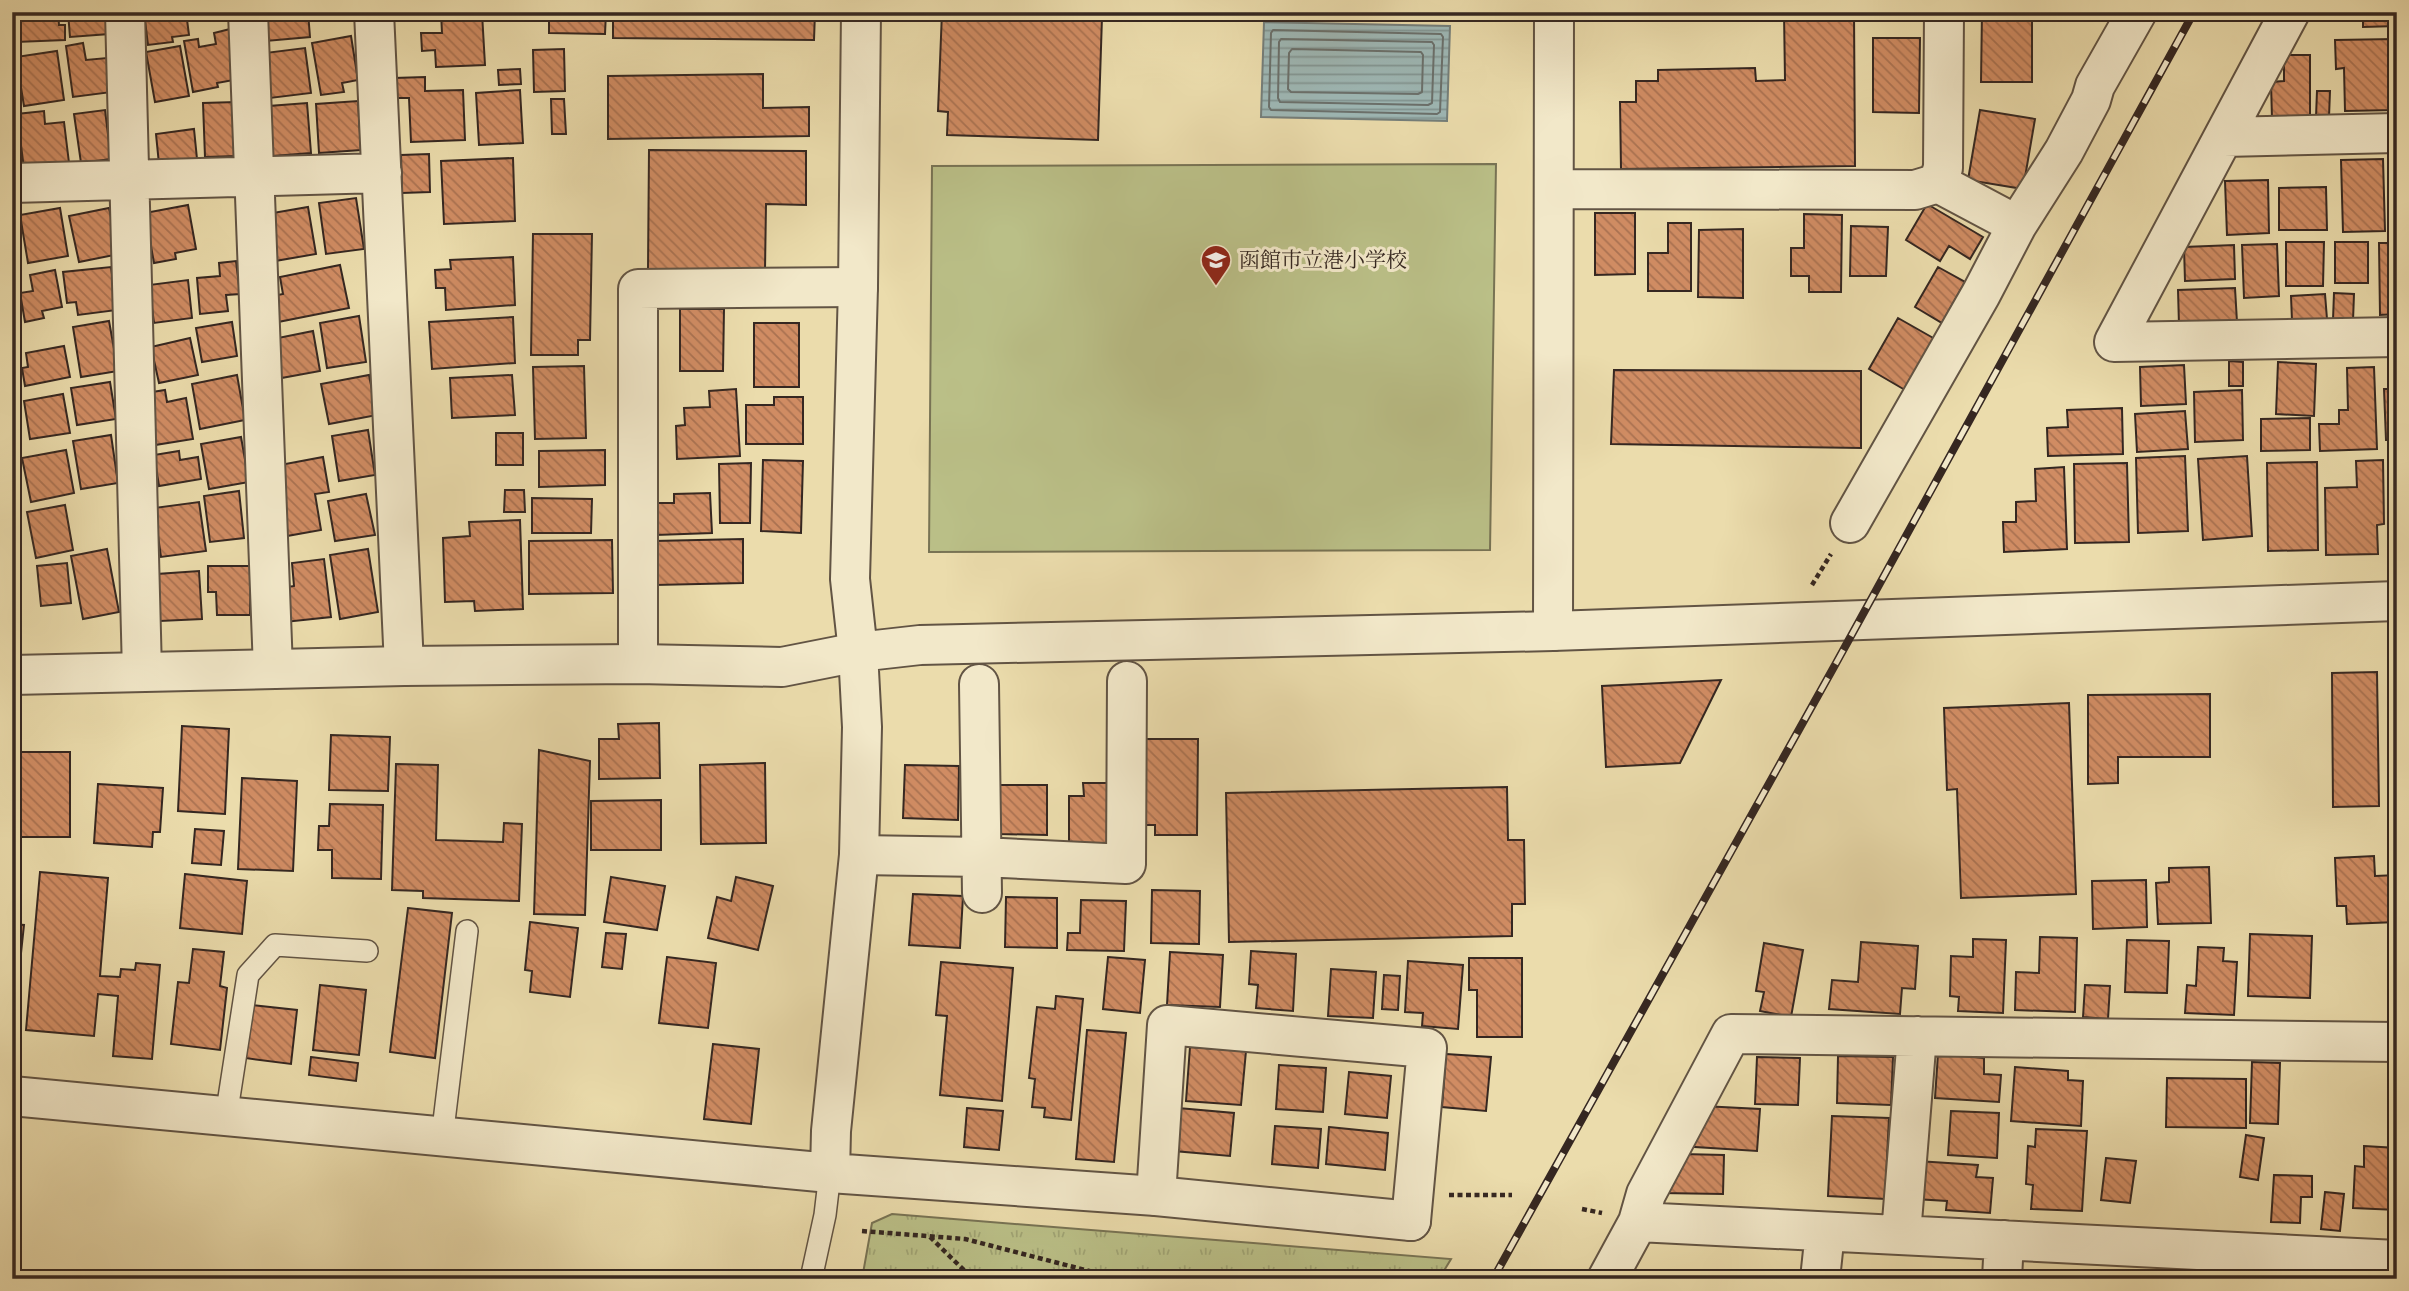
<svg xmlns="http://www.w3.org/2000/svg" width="2409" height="1291" font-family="'IM FELL Double Pica','Noto Serif JP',serif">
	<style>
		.green { fill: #babf87; stroke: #787354; stroke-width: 2 }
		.park { fill: url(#park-tufts); stroke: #787354; stroke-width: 2 }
		.water { fill: url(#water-rules); stroke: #747e7a; stroke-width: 2 }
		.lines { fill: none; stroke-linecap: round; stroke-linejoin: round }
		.shore { stroke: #6a706c; stroke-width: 2 }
		.building { fill: url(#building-back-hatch); stroke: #352721; stroke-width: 2 }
		.service-casing { stroke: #625444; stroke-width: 24 }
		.minor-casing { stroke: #625444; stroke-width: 42 }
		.tertiary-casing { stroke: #625444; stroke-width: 42 }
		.path { stroke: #352721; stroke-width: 4.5; stroke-dasharray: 5 3.5; stroke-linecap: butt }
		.service { stroke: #f2e8c9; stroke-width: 21 }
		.minor { stroke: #f2e8c9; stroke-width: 38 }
		.tertiary { stroke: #f2e8c9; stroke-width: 38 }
		.rail-casing { stroke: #352721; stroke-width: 8 }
		.rail { stroke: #f2e8c9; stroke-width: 5; stroke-dasharray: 16; stroke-linecap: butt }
		.labels { text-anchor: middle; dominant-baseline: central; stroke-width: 6; stroke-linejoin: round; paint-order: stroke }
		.poi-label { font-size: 21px; fill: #352721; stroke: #f2e8c9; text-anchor: start }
	</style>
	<defs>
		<pattern id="park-tufts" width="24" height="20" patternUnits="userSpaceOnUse" patternTransform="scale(1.75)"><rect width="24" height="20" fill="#babf87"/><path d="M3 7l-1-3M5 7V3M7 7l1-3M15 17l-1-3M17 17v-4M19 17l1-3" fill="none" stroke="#a0a474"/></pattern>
		<pattern id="water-rules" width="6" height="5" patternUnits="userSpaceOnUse" patternTransform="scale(1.75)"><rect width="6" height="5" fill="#9eb8b6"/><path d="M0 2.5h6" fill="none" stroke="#829694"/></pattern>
		<pattern id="building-back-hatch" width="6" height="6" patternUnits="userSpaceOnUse" patternTransform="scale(1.75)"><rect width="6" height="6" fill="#d08c63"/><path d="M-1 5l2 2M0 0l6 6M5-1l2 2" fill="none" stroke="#aa7251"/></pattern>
	</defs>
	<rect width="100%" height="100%" fill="#ebdcac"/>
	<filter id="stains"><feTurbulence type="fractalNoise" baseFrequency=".00286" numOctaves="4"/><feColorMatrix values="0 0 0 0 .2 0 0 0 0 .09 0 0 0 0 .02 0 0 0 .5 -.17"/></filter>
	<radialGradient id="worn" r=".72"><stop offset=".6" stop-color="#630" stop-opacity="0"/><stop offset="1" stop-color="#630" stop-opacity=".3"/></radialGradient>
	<path class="green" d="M1496,164L1490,550L929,552L932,166Z"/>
	<path class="park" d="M892,1214L1451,1259L1439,1279H862L872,1223Z"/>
	<path class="water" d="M1264,22L1450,26L1447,121L1261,117Z"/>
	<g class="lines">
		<path class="shore" d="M1273,30L1441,34L1443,37L1440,112L1437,114L1271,110L1269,107L1271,33Z
			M1281,39L1432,42L1434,45L1432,103L1428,105L1280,102L1278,98L1279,42Z
			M1292,49L1421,52L1423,55L1422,92L1418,94L1291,92L1288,89L1289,53Z"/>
	</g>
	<path class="building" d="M14,12H58L59,25H65V40L16,42Z
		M68,12H108L109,34L70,37Z
		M144,12H186L189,35L172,37L173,42L148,45Z
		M263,12H308L310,37L266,41Z
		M441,12L482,13L485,65L436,67L435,50L422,51L421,33H442Z
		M549,12H606L605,34L549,33Z
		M613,12H815L814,40L613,38Z
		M942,12H1132L1131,18L1102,17L1098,140L947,135L948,112L938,111Z
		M1784,12H1854L1855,166L1621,169L1620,102H1636V81H1658V70L1755,68L1756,81L1785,80Z
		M1982,12H2032V82H1981Z
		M2363,12H2397V26L2363,27Z
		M230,29L239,79L217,83L218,87L193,92L184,41L198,39L199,47L216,44L214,33Z
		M351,36L358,80L342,83L344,92L321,95L312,43Z
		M1873,38H1920L1919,113L1873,112Z
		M2394,39L2395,110L2345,111L2344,68L2336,69L2335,40Z
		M83,43L86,60L107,58L112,92L73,97L66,46Z
		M180,46L189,96L155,102L146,52Z
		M305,48L311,93L270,98L265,53Z
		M564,49L565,91L534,92L533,50Z
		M57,51L64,100L24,106L16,57Z
		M2284,55H2310V118L2272,119L2271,82L2284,81Z
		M520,69L521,84L499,85L498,70Z
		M763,74V108L809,107V136L608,139V76Z
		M425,77V91L463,90L465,140L411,142L409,98H394V78Z
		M520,90L523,143L479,145L476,93Z
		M2317,91H2330L2329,117H2316Z
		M551,99H564L566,134H552Z
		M358,101L361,150L319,153L316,104Z
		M236,102L238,156L205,157L203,103Z
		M307,103L311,153L273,156L269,106Z
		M105,110L111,159L81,163L74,114Z
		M1980,110L2035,119L2023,189L1968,180Z
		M44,111L45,124L64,122L69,163L24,169L17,114Z
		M194,129L197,159L159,164L156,134Z
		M649,150L806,151V205L766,204L765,270L648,269Z
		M429,154L430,192L402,193L401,155Z
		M513,158L515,221L444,224L441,161Z
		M2383,159L2385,231L2343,232L2341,160Z
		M2268,180L2269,233L2227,235L2225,181Z
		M2397,183V229H2393V184Z
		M2326,187L2327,230H2279V188Z
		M356,198L364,249L326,254L319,203Z
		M1927,204L1983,237L1970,259L1949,246L1940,261L1906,240Z
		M188,205L196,249L175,253L176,259L154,263L145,213Z
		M308,207L316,254L275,261L267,214Z
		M60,208L68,256L28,263L20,215Z
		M109,208L119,254L79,262L69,216Z
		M1595,213H1635V274L1595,275Z
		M1804,214L1842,215L1841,292H1809V276H1791V248H1804Z
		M1668,223H1691V291H1648V253H1668Z
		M1851,226L1888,227L1886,276H1850Z
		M1743,229V298L1698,297L1699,230Z
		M533,234H592L590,340H578V355H531Z
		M2286,242H2324L2323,286H2286Z
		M2335,242H2368V283H2335Z
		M2379,243H2397V314L2380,315Z
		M2277,244L2279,296L2244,298L2242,245Z
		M2234,245L2235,279L2185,281L2184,247Z
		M513,257L515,305L446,310L445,288H436L435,270L451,269L450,260Z
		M236,261L240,294L226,295L228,311L200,314L197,278L220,276L219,263Z
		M340,265L349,308L278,322L273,296L283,294L280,277Z
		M111,267L117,310L78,315L76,302L67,303L63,272Z
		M1938,267L1965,282L1942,323L1915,307Z
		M55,270L62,307L42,311L44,318L25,322L20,293L33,291L30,275Z
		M188,280L192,318L154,323L149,285Z
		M2235,288L2237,322L2179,325L2178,290Z
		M2334,293L2354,294L2353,321L2333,320Z
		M2325,294L2327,319L2292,321L2291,296Z
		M680,309H724L723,371H680Z
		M359,316L366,362L327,368L320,323Z
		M513,317L515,363L432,369L429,322Z
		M1898,318L1935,339L1905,390L1869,369Z
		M109,321L118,371L81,377L73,327Z
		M232,322L237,356L202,362L196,328Z
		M754,323H799V387H754Z
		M313,331L320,371L276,379L273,361L281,360L278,338Z
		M190,338L198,375L159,383L151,347Z
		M64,346L70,377L25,386L22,368L28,367L26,353Z
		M2229,361L2243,362V386H2229Z
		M2278,362L2316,364L2314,416L2276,414Z
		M2184,365L2186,404L2141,406L2140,367Z
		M584,366L586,438L535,439L533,367Z
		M2374,367L2377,449L2320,451L2319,424H2339V410H2348L2347,368Z
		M1614,370L1861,371V448L1611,444Z
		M237,375L245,420L200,429L192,384Z
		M369,375L377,415L329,424L321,384Z
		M512,375L515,415L452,418L450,378Z
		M110,382L116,419L77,425L71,388Z
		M736,389L740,456L677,459L676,426L685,425L684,408L710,407L709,391Z
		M2384,389H2397V440H2386Z
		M165,390L167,402L186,398L193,439L155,445L146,393Z
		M2242,390L2243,440L2195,442L2194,392Z
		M63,394L70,433L30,439L24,401Z
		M774,397H803V444H746V405H774Z
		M2122,408L2123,454L2048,456L2047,428L2068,427L2067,410Z
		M2185,411L2188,449L2137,452L2135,414Z
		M2310,418V450L2261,451V419Z
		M368,430L375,475L339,481L332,436Z
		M496,433H523V465H496Z
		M111,435L118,483L81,489L73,441Z
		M241,437L249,482L209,489L201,444Z
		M66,450L74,493L31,502L22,458Z
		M605,450V485L539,487V451Z
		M179,451L180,460L198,457L201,479L159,486L154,455Z
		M2185,456L2188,531L2138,533L2136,458Z
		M2247,456L2252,536L2203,540L2198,459Z
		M323,457L329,492L315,494L321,530L287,536L282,503L286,502L280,465Z
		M763,460L803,461L801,533L761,531Z
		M2383,460L2384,524L2377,525L2378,554L2326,555L2325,488L2357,487L2356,461Z
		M2317,462L2318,550L2268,551L2267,463Z
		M751,463L750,523H720L719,464Z
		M2127,463L2129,542L2075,543L2074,464Z
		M2064,467L2067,549L2004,552L2003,522H2016V502L2036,501L2035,469Z
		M505,490H524L525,512H504Z
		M239,491L244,538L210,542L204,496Z
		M710,493L712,533L656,535L654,503H674V494Z
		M366,494L375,535L335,541L328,501Z
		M532,498L592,499L591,533H532Z
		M199,502L206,551L161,557L154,508Z
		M65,505L73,550L36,558L27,512Z
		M520,520L523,609L475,611L474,601L445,602L443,538L470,536L469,522Z
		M743,539V583L655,585L654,541Z
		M612,540L613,593L529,594V541Z
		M107,549L119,612L83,619L71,556Z
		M368,549L378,612L340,619L330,555Z
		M324,559L331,617L285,622L282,588L294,586L292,563Z
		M67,563L71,603L41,606L37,566Z
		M208,566H251L250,615H217L216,592H208Z
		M199,571L202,619L160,621L157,574Z
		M2377,672L2379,806L2333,807L2332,673Z
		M1721,680L1680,763L1606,767L1602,686Z
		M2210,694V757H2118V783L2088,784V695Z
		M2069,703L2076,894L1961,898L1957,789L1947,790L1944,708Z
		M659,723L660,778L599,779V739H619L618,724Z
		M182,726L229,729L225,814L178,811Z
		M331,735L390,737L388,791L329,790Z
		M1144,739H1198L1197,835H1155V825H1144Z
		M539,750L590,761L585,915L534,914Z
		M14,752H70V837H14Z
		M765,763L766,843L701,844L700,765Z
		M396,764L438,765L436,840L503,842L504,823L522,824L519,901L423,898V891L392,890Z
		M905,765L959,766L958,820L903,818Z
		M242,778L297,781L293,871L238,869Z
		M1083,783H1113L1112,846L1069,845V796H1084Z
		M98,784L163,788L160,832H153L152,847L94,843Z
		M1000,785H1047V835L1000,834Z
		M1507,787L1508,840H1524L1525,904H1512V936L1229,942L1226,793Z
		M661,800V850H591V801Z
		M330,804L383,805L381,879L332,878V850H318L319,826H329Z
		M195,829L224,831L221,865L192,863Z
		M2374,856L2375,876L2397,875V922L2347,924L2346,906H2337L2335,858Z
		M2209,867L2211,923L2158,924L2156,883L2169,882V868Z
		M40,872L108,878L100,976L120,977L121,969L135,970L136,963L160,965L152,1059L113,1056L118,996L98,994L94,1036L26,1030Z
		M185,874L247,881L242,934L180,928Z
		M611,877L665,886L657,930L604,922Z
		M736,877L773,886L758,950L708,938L717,897L731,901Z
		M2146,880L2147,927L2093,929L2092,881Z
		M1152,890L1200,891L1199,944L1151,943Z
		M913,894L963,896L960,948L909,945Z
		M1006,897L1057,898V948L1005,947Z
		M1081,900L1126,901L1124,951L1067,950L1068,933H1080Z
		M408,908L452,913L435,1058L390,1052Z
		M530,922L578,928L570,997L530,992L532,971L525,970Z
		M12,924L24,925L14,1019H12Z
		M606,933L626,934L622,969L602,967Z
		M2250,934L2312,936L2310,998L2248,996Z
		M2040,937L2077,938L2075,1012L2015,1010L2016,972L2039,973Z
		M1973,939L2006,940L2003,1013L1958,1011L1959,997L1950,996L1951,956L1973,957Z
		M2127,940L2169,941L2167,993L2125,992Z
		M1861,942L1918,946L1915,989L1902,988L1900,1014L1829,1009L1832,980L1858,982Z
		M1764,943L1803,950L1791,1017L1760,1011L1764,992L1756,991Z
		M2198,947L2224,948L2223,961L2237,962L2234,1015L2185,1013L2187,985L2196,986Z
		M193,949L224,952L220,986L227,988L220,1050L171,1044L178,982L189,983Z
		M1251,951L1296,954L1293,1011L1256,1008L1258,985L1249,984Z
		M1170,952L1223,955L1220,1007L1167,1005Z
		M667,957L716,963L708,1028L659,1023Z
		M1108,957L1145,960L1140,1013L1103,1009Z
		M1469,958H1522V1037H1477V990H1469Z
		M1408,961L1463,965L1458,1029L1422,1026L1423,1013L1405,1012Z
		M941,962L1013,968L1002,1101L940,1095L947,1016L936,1015Z
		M1331,969L1376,972L1373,1018L1328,1016Z
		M1384,975L1400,976L1398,1010L1382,1009Z
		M320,985L366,990L359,1055L313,1050Z
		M2085,985L2110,986L2108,1019L2083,1017Z
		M1056,996L1083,999L1071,1120L1044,1117L1045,1108L1032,1107L1035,1079L1029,1078L1037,1007L1055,1009Z
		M251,1005L297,1010L291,1064L245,1058Z
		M1087,1030L1126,1033L1114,1162L1076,1159Z
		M713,1044L759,1049L751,1124L704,1119Z
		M1190,1047L1246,1051L1241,1105L1186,1101Z
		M1446,1054L1491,1057L1486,1111L1442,1107Z
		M1938,1054L1984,1058V1074L2001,1075L1999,1102L1935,1098Z
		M1838,1056L1893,1057L1891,1105L1837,1103Z
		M311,1057L358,1063L356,1081L309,1075Z
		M1757,1057L1800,1058L1798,1105L1755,1104Z
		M2252,1062L2280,1063L2278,1124L2250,1123Z
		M1279,1065L1326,1068L1323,1112L1276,1109Z
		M2015,1067L2068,1071V1080L2083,1081L2081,1126L2011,1121Z
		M1349,1072L1391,1076L1387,1118L1345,1114Z
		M2167,1078L2246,1079V1128L2166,1127Z
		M1702,1106L1760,1109L1757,1151L1680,1146Z
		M967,1108L1003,1111L999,1150L964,1147Z
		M1178,1108L1234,1113L1230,1156L1174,1151Z
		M1951,1111L1999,1113L1997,1158L1948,1155Z
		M1832,1116L1889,1118L1885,1199L1828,1196Z
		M1275,1126L1321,1129L1318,1168L1272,1164Z
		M1329,1127L1388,1133L1385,1170L1326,1164Z
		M2036,1129L2087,1131L2082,1211L2031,1209L2033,1185L2026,1184L2028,1146L2035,1147Z
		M2246,1135L2264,1138L2258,1180L2240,1177Z
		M2364,1146L2397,1148V1210L2353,1208L2355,1166L2364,1167Z
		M1682,1154L1724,1155L1723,1194L1661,1193Z
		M2106,1158L2136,1161L2130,1203L2101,1200Z
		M1917,1161L1978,1165L1976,1177L1993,1178L1990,1213L1946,1210L1947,1201L1915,1199Z
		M2274,1175L2312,1176V1197H2301L2300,1223L2271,1222Z
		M2325,1192L2344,1194L2340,1231L2321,1229Z
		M2240,1269L2272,1270L2271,1279H2240Z"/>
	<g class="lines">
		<g class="service-casing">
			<path id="service" d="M226,1117L248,975L275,945L367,951
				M442,1138L467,931
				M811,1279L825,1215L830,1173"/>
		</g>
		<g class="minor-casing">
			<path id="minor" d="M125,12L142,672
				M248,12L273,669
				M374,12L404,666
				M1944,12L1943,168L1938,183L2017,225
				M2290,12L2114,342L2397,337
				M2224,137L2397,133
				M12,183L382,173
				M1554,189L1915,190L1938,183
				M1850,523L1981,294L2017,225L2064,151L2091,100L2095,86L2137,12
				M1553,631L1554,12
				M638,664V289L858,287
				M979,684L982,893
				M859,855L982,857L1126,864L1127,681
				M1156,1196L1167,1025L1427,1048L1411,1221
				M1638,1222L1646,1194L1731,1034L2397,1042
				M1901,1234L1917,1036
				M1607,1279L1638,1222L2397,1260
				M1820,1279L1825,1232
				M2002,1279L2004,1240"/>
		</g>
		<g class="tertiary-casing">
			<path id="tertiary" d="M12,675L404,666L638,664L782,667L858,652L920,645L1553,631L2397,601
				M12,1096L830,1173L1156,1196L1411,1221
				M830,1173L831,1131L859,855L862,727L858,652L850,579L858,287L861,12"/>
		</g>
		<path class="path" d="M1812,585L1831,554
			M1449,1195H1512
			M1582,1209L1602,1213
			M862,1231L965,1239L1120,1279
			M930,1237L973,1279"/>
		<use href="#service" class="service"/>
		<use href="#minor" class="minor"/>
		<use href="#tertiary" class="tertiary"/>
		<g class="rail-casing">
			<path id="rail" d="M1493,1279L1835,665L2194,12"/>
		</g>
		<use href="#rail" class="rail"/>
	</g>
	<defs>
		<g id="school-pin" transform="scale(1.575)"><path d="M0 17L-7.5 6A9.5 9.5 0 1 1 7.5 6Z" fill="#8f2418" stroke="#f2e8c9"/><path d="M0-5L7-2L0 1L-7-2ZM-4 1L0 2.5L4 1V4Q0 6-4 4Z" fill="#fff"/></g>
	</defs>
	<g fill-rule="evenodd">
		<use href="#school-pin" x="1216" y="260"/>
	</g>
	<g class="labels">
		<g class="poi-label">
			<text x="1239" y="260">函館市立港小学校</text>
		</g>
	</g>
	<rect width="2409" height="1291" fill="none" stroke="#ebdcac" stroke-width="42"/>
	<rect x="14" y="14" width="2381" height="1263" fill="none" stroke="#352721" stroke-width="3.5"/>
	<rect x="21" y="21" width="2367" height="1249" fill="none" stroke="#352721" stroke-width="2"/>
	<rect width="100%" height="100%" filter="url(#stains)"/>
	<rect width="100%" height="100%" fill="url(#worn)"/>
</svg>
